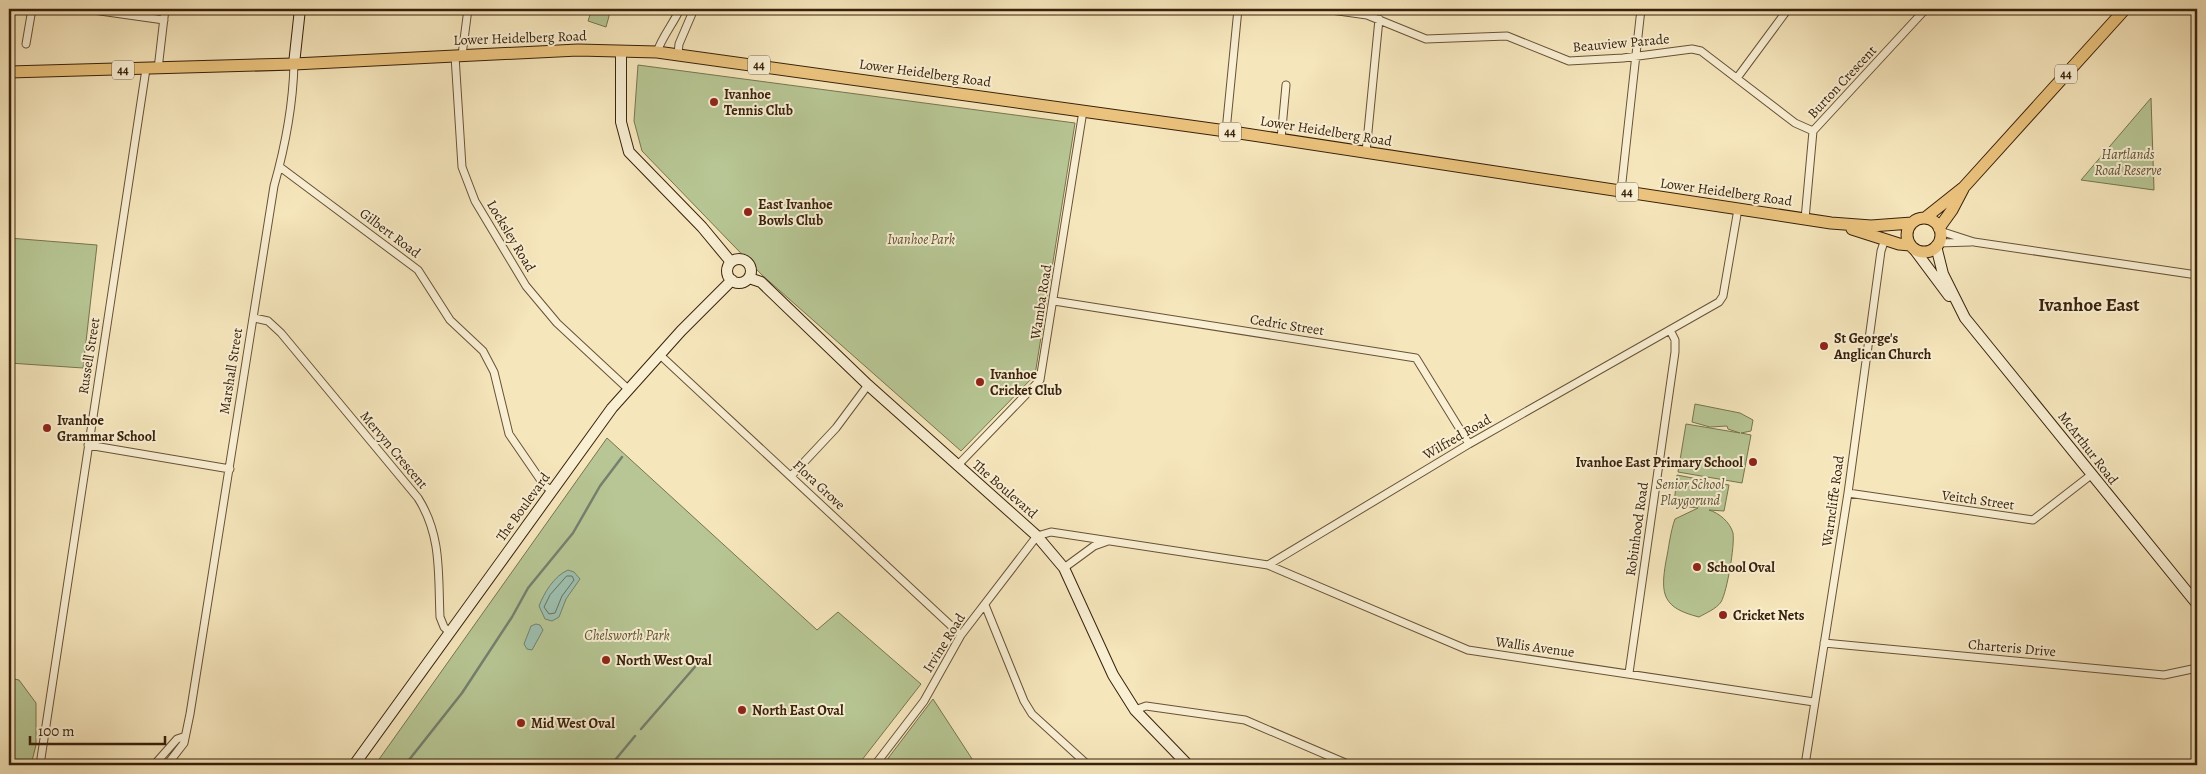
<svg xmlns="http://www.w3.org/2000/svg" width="2206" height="774" font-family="Alegreya,serif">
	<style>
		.green { fill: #b7c694; stroke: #787450 }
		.water { fill: #9dc0b0; stroke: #75806e }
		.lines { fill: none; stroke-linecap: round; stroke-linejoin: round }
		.shore { stroke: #6a705e; stroke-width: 1 }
		.stream { stroke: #75806e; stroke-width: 2.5 }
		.street-casing { stroke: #685237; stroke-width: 9 }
		.secondary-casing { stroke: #38210b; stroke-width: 12 }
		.primary-casing { stroke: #38210b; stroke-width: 13 }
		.street { stroke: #f9efd3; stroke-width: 7 }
		.secondary { stroke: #f9efd3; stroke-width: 10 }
		.primary { stroke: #ebc37e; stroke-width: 11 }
		.poi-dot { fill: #8f2418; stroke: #f9efd3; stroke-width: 2 }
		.labels { text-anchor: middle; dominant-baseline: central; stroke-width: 4; stroke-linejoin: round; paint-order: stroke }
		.shield { fill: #f9efd3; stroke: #725f47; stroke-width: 1 }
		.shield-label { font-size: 12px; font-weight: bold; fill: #38210b }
		.street-label { font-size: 14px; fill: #38210b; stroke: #f9efd3 }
		.poi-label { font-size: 14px; font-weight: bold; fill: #38210b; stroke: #f9efd3; text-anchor: start }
		.park-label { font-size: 14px; font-style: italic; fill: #5e5334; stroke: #f9efd3 }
		.district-label { font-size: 19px; font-weight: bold; fill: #38210b; stroke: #f9efd3 }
	</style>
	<rect width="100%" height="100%" fill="#f6e6bc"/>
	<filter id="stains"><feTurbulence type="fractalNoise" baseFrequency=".004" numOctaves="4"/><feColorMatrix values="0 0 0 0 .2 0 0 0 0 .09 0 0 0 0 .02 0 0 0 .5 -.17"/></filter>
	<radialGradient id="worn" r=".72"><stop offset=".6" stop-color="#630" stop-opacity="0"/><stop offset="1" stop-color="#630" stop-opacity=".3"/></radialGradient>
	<path class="green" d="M592,9H611L606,27L588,21Z
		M638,65L1075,123L1035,375L961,451L762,275L642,151L634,121Z
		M2151,98L2154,190L2081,180Z
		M9,238L97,245L83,368L9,363Z
		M1695,404L1740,413L1753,420L1751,431L1741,433L1751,435L1742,483L1678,472L1686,424L1740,433L1728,429L1727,426L1710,427L1692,422Z
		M607,438L817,630L838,612L921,684L858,765H375Z
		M1677,475L1729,485L1724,511L1709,510C1719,513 1730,522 1733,533C1735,545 1727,592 1721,602C1716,609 1706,613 1699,617C1663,608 1660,595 1666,561C1669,547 1670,533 1675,519L1698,508L1674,505Z
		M9,678L19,680L36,703V745L31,765H9Z
		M933,699L976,765H883Z"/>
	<path class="water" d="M568,570L574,572L580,579L566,599L559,617L552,621L545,619L539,606C544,593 554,576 568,570Z
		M536,624L540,625L543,630L532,650L527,649L524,644L531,626Z"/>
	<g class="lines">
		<path class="shore" d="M567,576H572L574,580L562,596L555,613L549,614L544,607L550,595Z"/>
		<path class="stream" d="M641,729L700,661
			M405,765L462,693L512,617L528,588L573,533L600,486L622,457
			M611,765L635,736"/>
		<g class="street-casing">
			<path id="street" d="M86,9L164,20
				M1324,9L1367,15L1426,39L1507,36L1569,61L1623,58L1692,49L1701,51L1795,123L1813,131
				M26,44L32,9
				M657,52C662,37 673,24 680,9
				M678,54L679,44L694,9
				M462,55L468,9
				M455,56L462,167L475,201L526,286L557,323L628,389
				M158,69L165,9
				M1737,78L1788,9
				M1226,131L1238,9
				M1281,139L1286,85
				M1366,152L1379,19
				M280,167L418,270L450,320L483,351L494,372L509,434L544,485L552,491
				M1621,191L1641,9
				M1805,219L1813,131L1923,12L1929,9
				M1940,231L1974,242L2197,275
				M1938,243L1971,242
				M1054,301L1416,358L1469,444
				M254,318L268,321L281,333L418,498C442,536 438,574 440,617L444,627L450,633
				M659,354L961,635
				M88,445L230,469
				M957,466L1040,380L1083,111
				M792,475L836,428L868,385
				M1848,493L2033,520L2091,475
				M1268,565L1468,650L1814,702
				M1064,568L1094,546L1108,541
				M985,605L1024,701L1032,714L1088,765
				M1824,643L2164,675L2197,668
				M1629,673L1675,352V340L1670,330
				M1135,710L1146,706L1245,720L1350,765
				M40,765L146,69
				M154,765L177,739L183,737
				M167,765L184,743L190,714L274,186C285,147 293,105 294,64
				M875,765L924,701L961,635L1037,536L1051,532L1268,565L1469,444L1719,302L1723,296L1738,209
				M1805,765L1848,493L1881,251L1885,239"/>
		</g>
		<g class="secondary-casing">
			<path id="secondary" d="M621,51V122L629,152L702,227L731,262
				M294,64L300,9
				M1936,246L1943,274L1965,318L2197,604
				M1914,249L1949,296
				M727 271a12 12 0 1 1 24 0a12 12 0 1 1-24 0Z
				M749,278L761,282L868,385L1037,536L1064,568L1113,675L1135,710L1188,765
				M354,765L612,408L681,331L732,280"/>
		</g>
		<g class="primary-casing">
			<path id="primary" d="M9,72L294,64L578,50L657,52L1226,131L1831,223L1871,226L1912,223
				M1925,218L1964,187L2125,9
				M1907 235a17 17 0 1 1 34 0a17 17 0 1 1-34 0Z
				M1939,228L1952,210L1963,189
				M1852,229L1899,244L1910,245"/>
		</g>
		<use href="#street" class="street"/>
		<use href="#secondary" class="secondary"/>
		<use href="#primary" class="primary"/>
	</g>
	<g class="poi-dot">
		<circle cx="714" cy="102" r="5"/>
		<circle cx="748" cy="212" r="5"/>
		<circle cx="1824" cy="346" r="5"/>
		<circle cx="980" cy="382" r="5"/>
		<circle cx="47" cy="428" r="5"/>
		<circle cx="1753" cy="462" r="5"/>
		<circle cx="1697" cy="567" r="5"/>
		<circle cx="1723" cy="615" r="5"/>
		<circle cx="606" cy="660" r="5"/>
		<circle cx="742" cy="710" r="5"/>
		<circle cx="521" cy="723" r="5"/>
	</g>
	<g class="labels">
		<g class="shield">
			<rect x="748" y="55.5" width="22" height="19" rx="4"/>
			<rect x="112" y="60.5" width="22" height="19" rx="4"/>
			<rect x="2055" y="64.5" width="22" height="19" rx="4"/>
			<rect x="1219" y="122.5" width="22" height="19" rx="4"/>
			<rect x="1616" y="182.5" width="22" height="19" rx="4"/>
		</g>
		<g class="shield-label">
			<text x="759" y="65">44</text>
			<text x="123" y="70">44</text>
			<text x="2066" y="74">44</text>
			<text x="1230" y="132">44</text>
			<text x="1627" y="192">44</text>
		</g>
		<g class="street-label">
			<text transform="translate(520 38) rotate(-2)">Lower Heidelberg Road</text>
			<text transform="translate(1621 43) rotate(-5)">Beauview Parade</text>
			<text transform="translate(925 73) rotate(8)">Lower Heidelberg Road</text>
			<text transform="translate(1842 82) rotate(-47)">Burton Crescent</text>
			<text transform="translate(1326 131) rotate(9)">Lower Heidelberg Road</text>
			<text transform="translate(1726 192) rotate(8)">Lower Heidelberg Road</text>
			<text transform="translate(390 233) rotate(37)">Gilbert Road</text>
			<text transform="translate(511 236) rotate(59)">Locksley Road</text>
			<text transform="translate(1041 302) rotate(-81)">Wamba Road</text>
			<text transform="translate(1287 325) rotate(9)">Cedric Street</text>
			<text transform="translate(89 356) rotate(-81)">Russell Street</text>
			<text transform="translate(231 371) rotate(-81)">Marshall Street</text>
			<text transform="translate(1457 437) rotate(-30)">Wilfred Road</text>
			<text transform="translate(2088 448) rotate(52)">McArthur Road</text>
			<text transform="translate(394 450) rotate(50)">Mervyn Crescent</text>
			<text transform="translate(819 485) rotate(43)">Flora Grove</text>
			<text transform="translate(1005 489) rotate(41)">The Boulevard</text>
			<text transform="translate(1978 500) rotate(8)">Veitch Street</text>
			<text transform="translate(1833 501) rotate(-82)">Warncliffe Road</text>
			<text transform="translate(523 507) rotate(-54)">The Boulevard</text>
			<text transform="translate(1637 529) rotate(-82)">Robinhood Road</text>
			<text transform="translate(944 643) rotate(-58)">Irvine Road</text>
			<text transform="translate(1535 647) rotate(8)">Wallis Avenue</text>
			<text transform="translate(2012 648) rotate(5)">Charteris Drive</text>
		</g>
		<g class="poi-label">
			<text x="724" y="94">Ivanhoe<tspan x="724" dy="16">Tennis Club</tspan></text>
			<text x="758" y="204">East Ivanhoe<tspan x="758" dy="16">Bowls Club</tspan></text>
			<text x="1834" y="338">St George's<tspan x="1834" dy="16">Anglican Church</tspan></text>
			<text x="990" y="374">Ivanhoe<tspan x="990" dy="16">Cricket Club</tspan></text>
			<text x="57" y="420">Ivanhoe<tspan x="57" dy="16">Grammar School</tspan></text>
			<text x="1743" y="462" text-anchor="end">Ivanhoe East Primary School</text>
			<text x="1707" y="567">School Oval</text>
			<text x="1733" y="615">Cricket Nets</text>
			<text x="616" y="660">North West Oval</text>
			<text x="752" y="710">North East Oval</text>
			<text x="531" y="723">Mid West Oval</text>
		</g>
		<g class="park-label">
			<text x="2128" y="154">Hartlands<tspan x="2128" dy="16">Road Reserve</tspan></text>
			<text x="921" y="239">Ivanhoe Park</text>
			<text x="1690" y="484">Senior School<tspan x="1690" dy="16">Playgorund</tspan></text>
			<text x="627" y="635">Chelsworth Park</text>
		</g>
		<g class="district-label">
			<text x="2089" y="305">Ivanhoe East</text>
		</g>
	</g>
	<rect width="2206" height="774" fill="none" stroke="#f6e6bc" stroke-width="30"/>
	<rect x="10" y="10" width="2186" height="754" fill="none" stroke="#38210b" stroke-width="2.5"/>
	<rect x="15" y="15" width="2176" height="744" fill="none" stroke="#38210b"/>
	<path d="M30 736v8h135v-8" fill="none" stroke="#38210b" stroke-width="2.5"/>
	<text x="38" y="736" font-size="15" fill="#38210b" stroke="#f9efd3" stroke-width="4" paint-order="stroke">100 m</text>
	<rect width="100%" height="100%" filter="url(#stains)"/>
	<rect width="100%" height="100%" fill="url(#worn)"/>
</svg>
